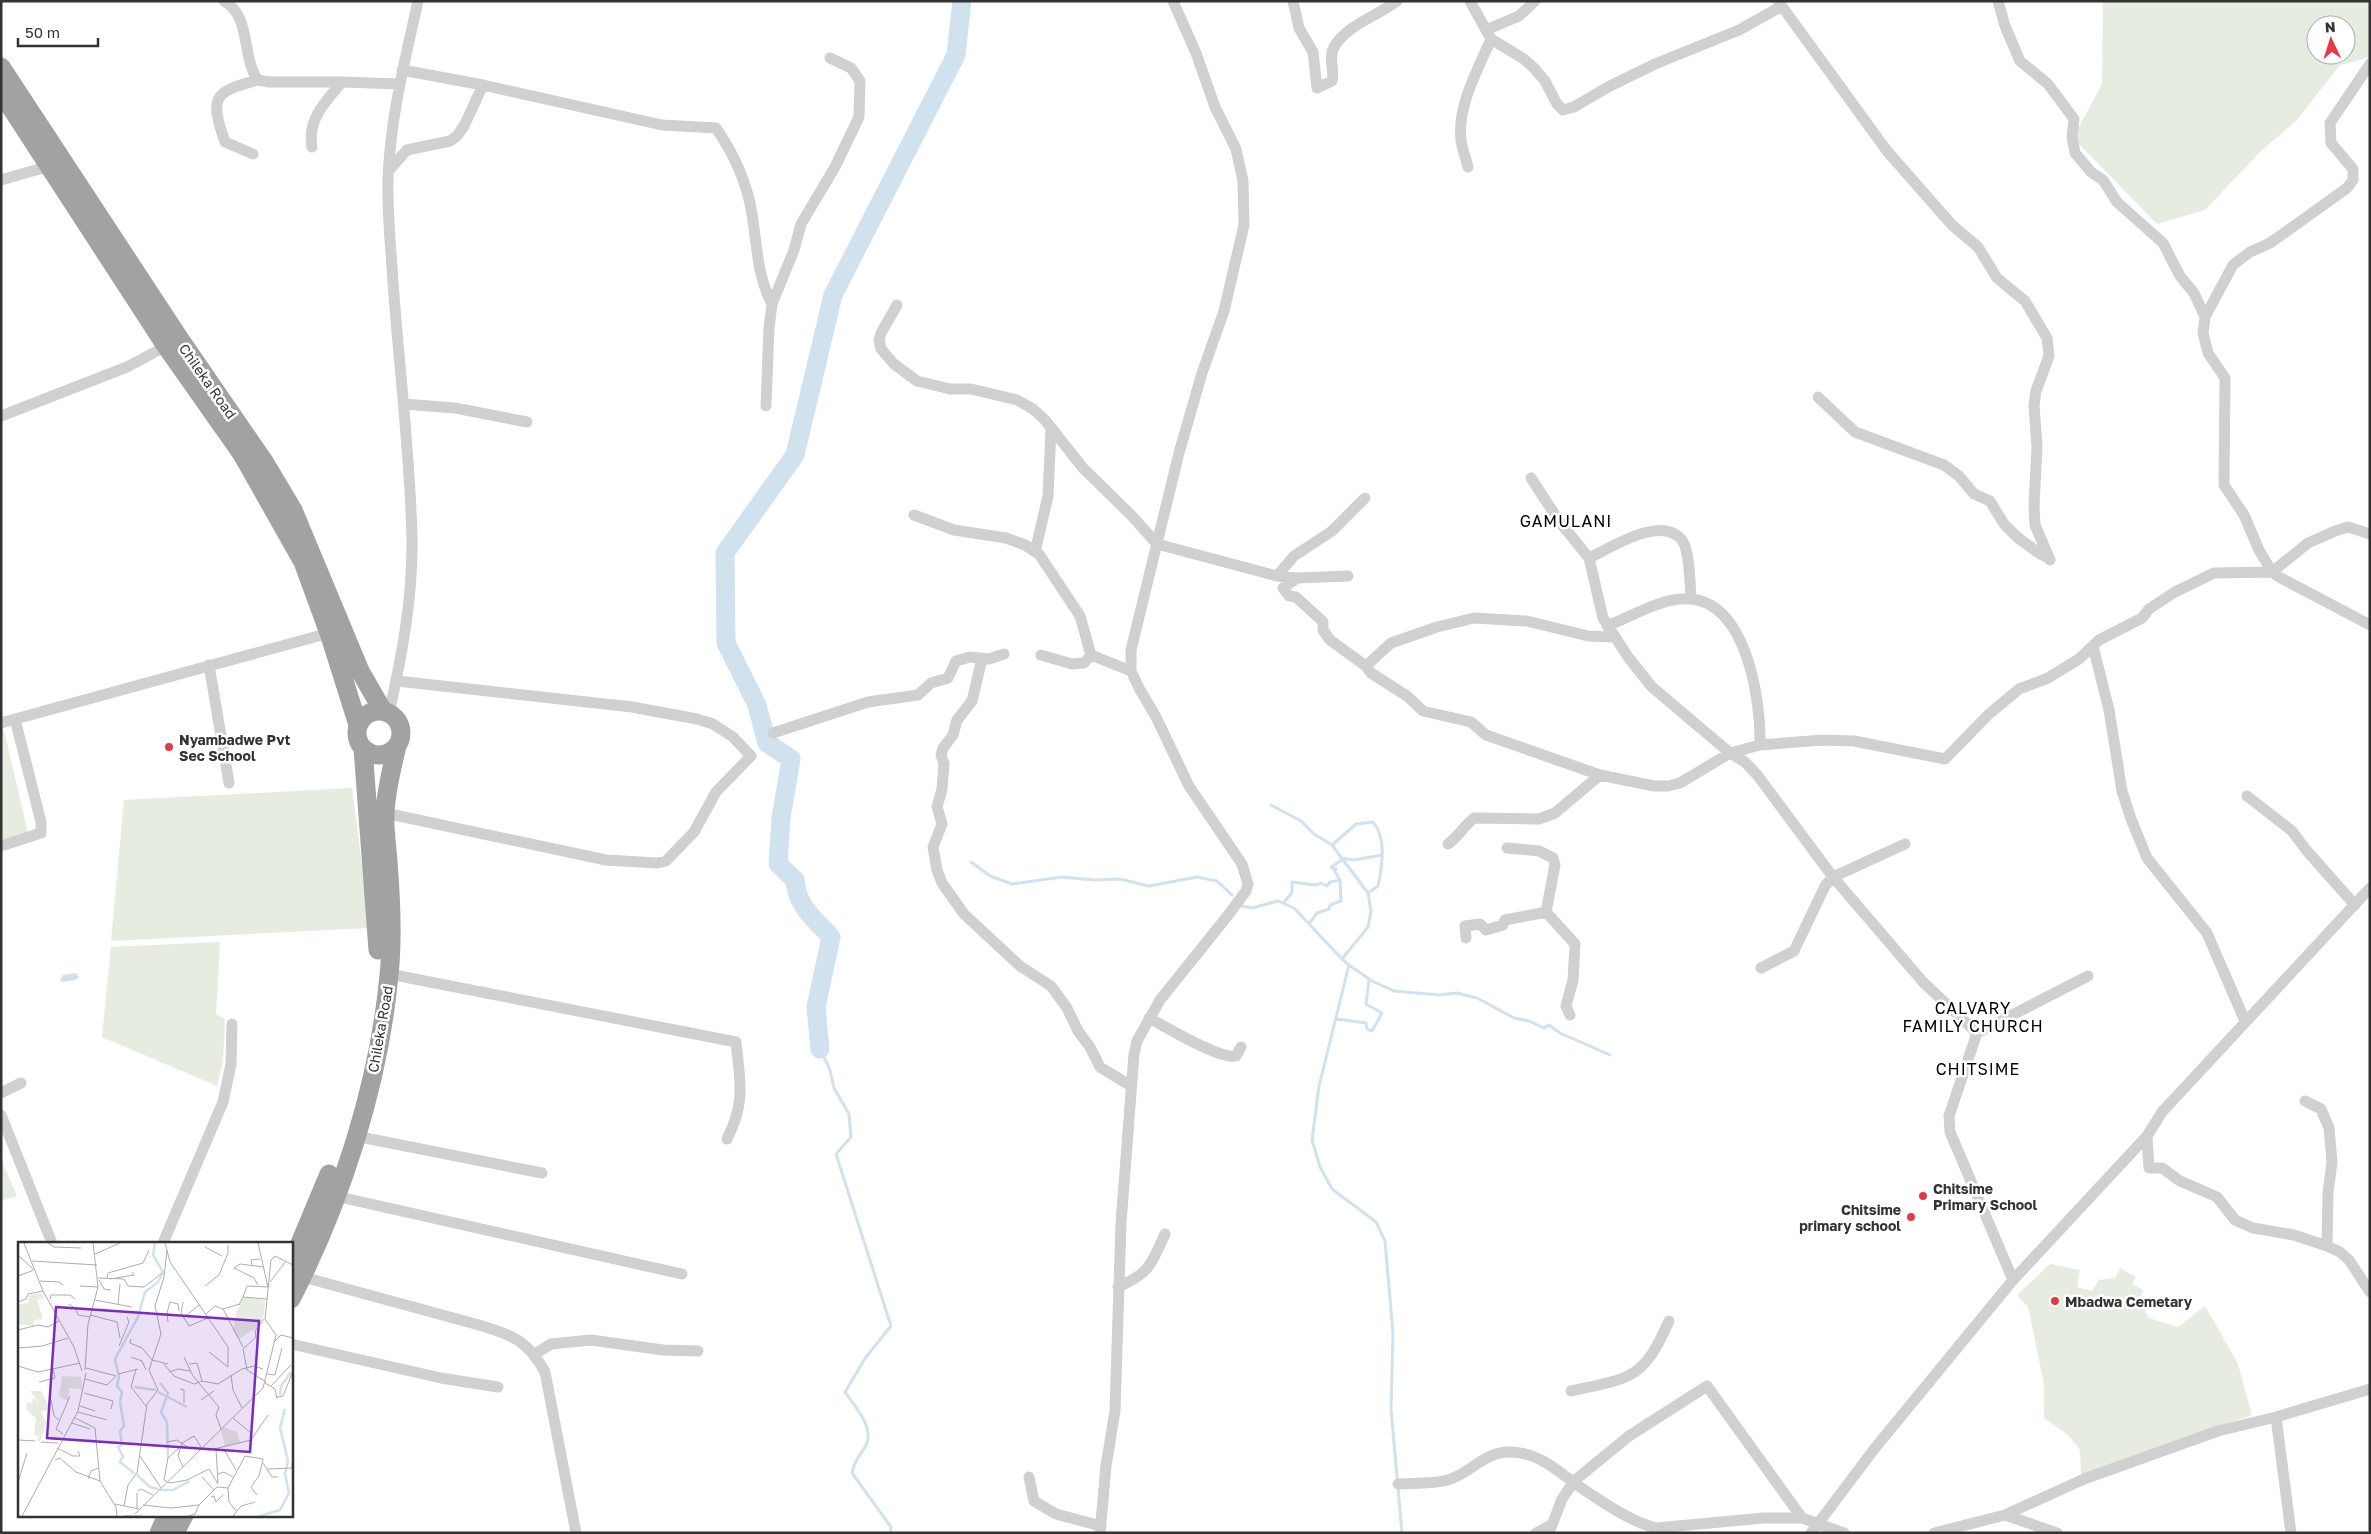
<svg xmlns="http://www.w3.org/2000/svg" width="2371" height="1534" font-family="'Golos Text',sans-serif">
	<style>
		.green { fill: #e6ecdf; fill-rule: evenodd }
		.water { fill: #cfe2ee }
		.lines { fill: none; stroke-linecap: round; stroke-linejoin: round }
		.stream { stroke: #cfe2ee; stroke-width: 3 }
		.river { stroke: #cfe2ee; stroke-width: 19 }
		.minor { stroke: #d0d0d0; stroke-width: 11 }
		.trunk { stroke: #a2a2a2; stroke-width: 19 }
		.poi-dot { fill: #e63946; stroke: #fff; stroke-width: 2 }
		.labels { text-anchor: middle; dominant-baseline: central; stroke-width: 5; stroke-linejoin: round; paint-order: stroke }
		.street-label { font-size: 14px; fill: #333; stroke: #fff }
		.poi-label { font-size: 14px; font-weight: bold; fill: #333; stroke: #fff; text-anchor: start }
		.quarter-label { font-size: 16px; letter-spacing: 1px; fill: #000; stroke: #fff }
		.inset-river { fill: none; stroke: #cfe2ee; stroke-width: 2.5 }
		.inset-road { fill: none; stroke: #adadad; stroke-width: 1 }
		.view { fill: #7b2cbf; fill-opacity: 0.15; stroke: #7b2cbf; stroke-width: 2.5 }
		.inset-edge { fill: none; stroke: #333; stroke-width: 2.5 }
	</style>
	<rect width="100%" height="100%" fill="#fff"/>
	<path class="green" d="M2103,1H2370V57L2340,65L2297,120L2261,151L2205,210L2157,224L2073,138L2102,84ZM2316,25H2346V55H2316Z
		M4,730L28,833L1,840V731Z
		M352,788L370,928L111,941L124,800Z
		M220,942L216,1014L225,1019L223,1061L217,1086L102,1037L111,947Z
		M1,1159L17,1196L1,1201Z
		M2050,1264L2080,1270L2077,1287L2092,1291L2099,1280L2115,1278L2120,1268L2136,1277L2132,1284L2143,1290L2140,1300L2149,1318L2178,1327L2205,1306L2238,1364L2252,1415L2081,1475L2080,1450L2069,1436L2044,1418V1384L2034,1336L2028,1307L2017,1295Z"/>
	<path class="water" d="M76,973L79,977L76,980L62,982L60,980L63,975Z"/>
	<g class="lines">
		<path class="stream" d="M1271,805L1301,821L1314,834L1332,845L1368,893L1371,911L1368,927L1342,959L1349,965L1319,1086L1312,1140L1320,1167L1332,1189L1376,1222L1385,1241L1393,1333L1391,1409L1402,1533
			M1332,845L1356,824L1373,822C1387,838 1382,867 1378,886L1368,893
			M1341,858L1354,860L1382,855
			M971,862L990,876L1012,884L1062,877L1095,880L1120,879L1149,886L1197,877L1217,881L1232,895
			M1283,903L1292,893V882L1315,885L1321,883L1327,886L1330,882L1340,880
			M1242,906L1252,908L1278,901L1294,908L1342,959
			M1309,924L1317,913L1329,909L1330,905L1341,901L1340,880L1334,870L1336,869L1331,867L1342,860
			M1349,965L1372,981L1394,991L1439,995L1457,993L1477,998L1514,1018L1529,1021L1544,1028L1549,1025L1560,1033L1610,1055
			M1337,1019L1366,1023L1367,1029L1372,1031L1382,1013L1366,1004L1369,980
			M820,1049L830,1070L834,1088L849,1114L851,1137L836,1154L891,1326L866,1357L845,1392C854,1405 875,1428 866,1445C860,1457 855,1458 852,1473L891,1527L890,1533"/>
		<path class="river" d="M820,1049L816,1007L831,937C814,918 797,907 795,880L778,864L781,818L791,759L767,743L757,705L726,643L725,553L795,455L833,295L956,55L962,1"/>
		<path class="minor" d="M224,1C252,17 241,57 258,80L269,82H342L399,84
			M1293,1L1299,28L1313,52L1317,88L1332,81C1335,71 1328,58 1334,47C1347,25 1377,16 1397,1
			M1470,1L1491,39L1524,59L1534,68L1545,81L1557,104L1563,110L1574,107L1608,87L1655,64L1739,30L1782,6
			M1778,1L1887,151L1952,225L1978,247L1997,278L2025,301L2047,338L2049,356L2036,391L2034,405L2037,447L2034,506L2035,525L2050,560
			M1998,1L2005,26L2020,61L2048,84L2074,119L2072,137L2075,153L2091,172L2103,180L2117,202L2163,243L2180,276L2194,293L2205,317
			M1486,30L1519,16L1535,1
			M2370,64L2330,123L2331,143L2353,169V180L2347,188L2308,216L2270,243L2250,252L2233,265L2205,317L2203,333L2208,353L2225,378L2224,485L2244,515L2259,550L2272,572L2279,577L2370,625
			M402,70L483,85L662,125L716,128C734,154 747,183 752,214C757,245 757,276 772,304
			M312,147C307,120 325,102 342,82
			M253,154L225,142C209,96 214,92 258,80
			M1468,167C1466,158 1462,149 1461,140C1457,106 1478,69 1491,39
			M389,170L407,150L450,141L457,136L464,126L483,85
			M1,180L50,166
			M897,305L881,333L879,340L881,349L894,364L917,381L950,389H971L1017,400L1033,409L1045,420L1083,468L1132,516L1157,544L1277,576L1297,578L1348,576
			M1818,397L1855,432L1944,465L1959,476L1974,494L1990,501L2004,524L2017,537L2040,554L2049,558
			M404,404L455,408L527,422
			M766,406L769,328L772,304L794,250L801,224L835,167L859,117L860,81L851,68L830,58
			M1,416L127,367L170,344
			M1531,478L1559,521L1589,558L1603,618L1628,657L1652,687L1730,753L1745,762L1758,776L1833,877L1923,982L1977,1033L1949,1116L1950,1132L2013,1280
			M914,515L954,530L1006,538L1025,545L1039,554L1080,616L1091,655
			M1035,552L1048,496L1051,429
			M1589,558C1611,548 1660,515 1681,539C1690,548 1690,585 1691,599
			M1277,576L1294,556L1332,531L1365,498
			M1297,578L1283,588L1289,596L1296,597L1320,619L1323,622V630L1330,640L1366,666L1371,673L1407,696L1423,711L1471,722L1486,735L1600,775L1654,786H1668L1680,783L1730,753L1760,745L1823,740L1854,741L1945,759L1989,714L2019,689L2048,678L2079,659L2099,640L2142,618L2149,609L2175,592L2214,573L2272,572L2308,543L2335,531L2348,527L2370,534
			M1607,626C1633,616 1662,597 1690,599C1747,603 1761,701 1760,745
			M2093,646L2109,710L2122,791L2131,819L2147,858L2207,933L2245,1021
			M1041,655L1072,664L1084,663L1091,655
			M1091,655L1131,671
			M982,659L972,701L957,720L953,735L943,748L941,755L944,764L942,789L937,807L942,824L933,847L937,870L942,883L964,914L1020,966L1051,986L1067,1008L1078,1031L1090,1047L1100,1067L1131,1086
			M209,665L229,783
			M1366,666L1391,643L1437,627L1474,618L1527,621L1588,636L1614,637
			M389,713C402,656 413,596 412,538C410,452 399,367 393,282C391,248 387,214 388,180C390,119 405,60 418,1
			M1,723L329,633
			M773,733L868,702L918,695L931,683L948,678L956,661L970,657L989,659L1004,654
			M2247,796L2292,831L2307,851L2355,905
			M385,813L606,860L657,863L666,861L694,832L716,792L751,756L733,737L713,724L697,719L632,707L397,681
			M1448,844C1459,836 1463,827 1474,818L1539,819L1555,813L1600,775
			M1,846L41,833V822L15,719
			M1507,848L1539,851L1553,858L1555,865L1546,912L1575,944L1573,980L1566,1006L1570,1015
			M1466,938L1465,926L1480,924L1486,930L1503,925L1505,920L1546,912
			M1761,968L1794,951L1825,886L1833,877L1905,844
			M389,974L736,1042C740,1082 746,1102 727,1139
			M1149,1018C1166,1027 1220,1060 1236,1056L1241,1047
			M1977,1033L2088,976
			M1,1093L21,1083
			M2305,1101L2321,1109L2329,1128L2332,1162L2328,1193L2327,1246
			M1,1115L52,1243
			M355,1136L542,1173
			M2147,1136L2149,1168H2162L2180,1181L2217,1197L2235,1220L2253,1228L2294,1235L2327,1246L2340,1252L2349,1260L2370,1292
			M335,1196L682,1274
			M163,1243L223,1102L231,1064L232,1024
			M303,1277L479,1325C513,1335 528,1341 545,1372L576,1533
			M1118,1287C1150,1273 1151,1265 1165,1234
			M291,1344L441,1378L498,1387
			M535,1354L551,1344L591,1340L663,1350L698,1351
			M1571,1391C1631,1378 1643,1380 1669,1321
			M2276,1417L2291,1533
			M1029,1477L1034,1501L1056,1514L1101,1526
			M1398,1484C1414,1483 1433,1484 1448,1480C1471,1473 1484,1452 1509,1452C1542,1452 1561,1475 1586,1491C1607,1505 1632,1522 1656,1528L1764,1518H1802L1844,1533
			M2005,1515L2057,1533
			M1100,1533L1106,1466L1115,1411L1121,1223L1134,1054L1137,1041L1160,1000L1229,914L1246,891L1248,884L1242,864L1189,786L1156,717L1139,688L1131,671V650L1179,453L1202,373L1224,311L1244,225L1243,181L1236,149L1215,107L1196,53L1173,1
			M1536,1533L1551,1525
			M1549,1533L1562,1499L1574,1481L1629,1436L1707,1386L1802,1518
			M1811,1533L1875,1448L2013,1280L2147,1136L2162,1112L2370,888
			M1934,1533L2005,1515L2084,1479L2218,1431L2276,1417L2370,1389"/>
		<path class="trunk" d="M1,67L179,338L265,463L293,510L360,671L383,711
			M1,92L166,346L242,454L303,562L329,633L358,725
			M357 733a22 22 0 1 1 44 0a22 22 0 1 1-44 0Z
			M363,748L378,950
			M291,1265L329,1174
			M291,1299C341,1202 379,1084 389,975C393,938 391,899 388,862C387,846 384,828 385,813C386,790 392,767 397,746
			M159,1533L167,1515
			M175,1533L184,1515"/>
	</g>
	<g class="poi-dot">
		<circle cx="169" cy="747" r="5"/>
		<circle cx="1923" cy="1196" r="5"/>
		<circle cx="1911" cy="1217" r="5"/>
		<circle cx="2055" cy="1301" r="5"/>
	</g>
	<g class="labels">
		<g class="street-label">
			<text transform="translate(208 381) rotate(55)">Chileka Road</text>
			<text transform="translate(380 1029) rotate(-80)">Chileka Road</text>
		</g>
		<g class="poi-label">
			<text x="179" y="739">Nyambadwe Pvt<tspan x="179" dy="16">Sec School</tspan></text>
			<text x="1933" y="1188">Chitsime<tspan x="1933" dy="16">Primary School</tspan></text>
			<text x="1901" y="1209" text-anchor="end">Chitsime<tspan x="1901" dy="16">primary school</tspan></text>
			<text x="2065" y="1301">Mbadwa Cemetary</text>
		</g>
		<g class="quarter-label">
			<text x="1566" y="521">GAMULANI</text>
			<text x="1973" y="1008">CALVARY<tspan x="1973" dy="18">FAMILY CHURCH</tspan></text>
			<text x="1978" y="1069">CHITSIME</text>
		</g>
	</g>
	<g transform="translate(18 1242)">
		<rect width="275" height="275" fill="#fff"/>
		<path d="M24,51L26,56L19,58L25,77L16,78V84L0,82V63L10,61L12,53ZM226,55L247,58L246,73L241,84L221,97L215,89L218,70ZM44,134L63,135L64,147L51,146L50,159L41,154ZM12,149H23L32,167L23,170L28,180L22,200L19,198L21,194L16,193L18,177L8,167L9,160L14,161L15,156L20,159L19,164L21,160ZM206,185L219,190L222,200L207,204L203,188Z" fill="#e6ecdf"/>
		<path class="inset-river" d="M142,141L150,151L143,170L149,180L150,216M116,145L138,148M140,150L169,165M262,153L263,144L273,130M102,160L106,184L102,189L104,203L100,205L105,214L102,220L117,232M102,160L104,150L99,144L101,135L97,117L120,75L127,50L140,40L145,30L135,13L137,1M119,233L132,245L141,247M142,248H155L172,239M242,274L262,268L271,251L267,232L270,219L262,186L267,167"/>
		<path class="inset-road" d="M6,1L25,49L56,105L64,129M30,1L36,5L63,6M147,1L152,20L210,105V125M187,5L204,14M77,12L102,1M0,13L15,27M14,19L79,23M234,24L233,18L242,17M0,34L16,28M80,36L106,37L110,44L126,45L144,31M89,37L90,31L125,21L131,8M92,37L116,33L114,30M81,38L86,47L93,48M22,39L41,40L45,43M252,40L268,19M240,43L236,36L216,26L222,22L246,25M62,44L80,45M187,44L201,33L210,11V3M225,55L229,44L250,45L240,1M32,57L33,53H52L57,57M77,58L114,65M0,60L8,57L10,52L25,49M165,60L163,71L171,84L190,76M51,62L58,67L60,73L72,75M100,62L102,42M221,63L225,55L249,57M205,67L222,62M188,72L197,64L205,67L225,105M72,73L99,80L102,96M165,76L181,63M246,77L237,89L238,95L225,107L229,128L248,140M150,80L149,71L152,60L160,62L161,69M0,88L20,83L30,85L41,79M113,97L112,101L124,106L134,118L150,122M257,99L263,93L275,96M101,104L111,80L109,75M0,106L24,104L50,96M191,110L210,125M113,115L124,119L128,128M166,115L175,134L201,165L198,173L203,187M146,122L156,134L176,142L184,139L200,142L224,127L236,124L245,127M171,122L179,121L184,139M0,124L20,130L62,121M118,127L113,145L128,164M67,128L70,82L80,45L75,1M151,130L160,127L172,129M100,132L120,127M249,132L257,133L264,106M213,133L215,148L224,166M67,137L89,143L98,134L68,126M21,140L37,136L35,127M247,141L257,147L259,157M253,144L273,123M162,147L166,148V161M66,151L95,159L93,167M259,155L265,154L275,129M33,158L36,174L41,178M183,158L196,149M62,164L77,169M60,170L89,178M57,176L77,186L82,239L98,265L99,274M215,176L234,192M54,181L72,187M45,192L38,187L52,154M0,198L17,199M23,200L40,201M149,200L159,198L171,206L192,208L233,198L250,173M162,205L150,216L146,238L152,241L169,238L191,227L200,242M39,206L55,214H62L60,209M198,207L200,241M201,207L207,209L218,228M122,214L143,246M37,218L42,216L58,230L82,239M245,221L254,235H260M165,225L160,214L164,201L176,194L183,205M274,225L275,210M250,227L275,226M200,232L206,230L215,235M184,235L196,248M70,237L73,229L80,226M0,240L9,211M120,249L123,247L135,253M119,251V267M193,255L196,254L198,260L205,253M97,262L121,267M125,263L153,266L181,263L199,245L210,246M106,264L110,243L119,231L129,162L140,148L131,128L143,92L137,64L146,35L149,8M218,269L211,260L210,246L227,214L245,217L241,234L233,245L239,253M117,272L245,146L258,93L247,77L253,18L257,14L275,23M4,274L60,169L68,131M106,274H124M170,274L177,272L181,263M215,274L223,264L237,260"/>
		<path class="view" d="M38,65L241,79L232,210L29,196Z"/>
		<rect width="275" height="275" class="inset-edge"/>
	</g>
	<rect width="2371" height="1534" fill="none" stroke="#333333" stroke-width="5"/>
	<g transform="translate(2331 40) rotate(356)"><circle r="24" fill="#ffffff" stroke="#adadad"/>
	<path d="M0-4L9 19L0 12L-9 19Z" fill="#e63946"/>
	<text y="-8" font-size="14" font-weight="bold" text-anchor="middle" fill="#333333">N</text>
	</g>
	<path d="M18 38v8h80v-8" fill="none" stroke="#333333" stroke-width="2.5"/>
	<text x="25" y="38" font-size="15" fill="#333333" stroke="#ffffff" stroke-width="4" paint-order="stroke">50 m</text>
</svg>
